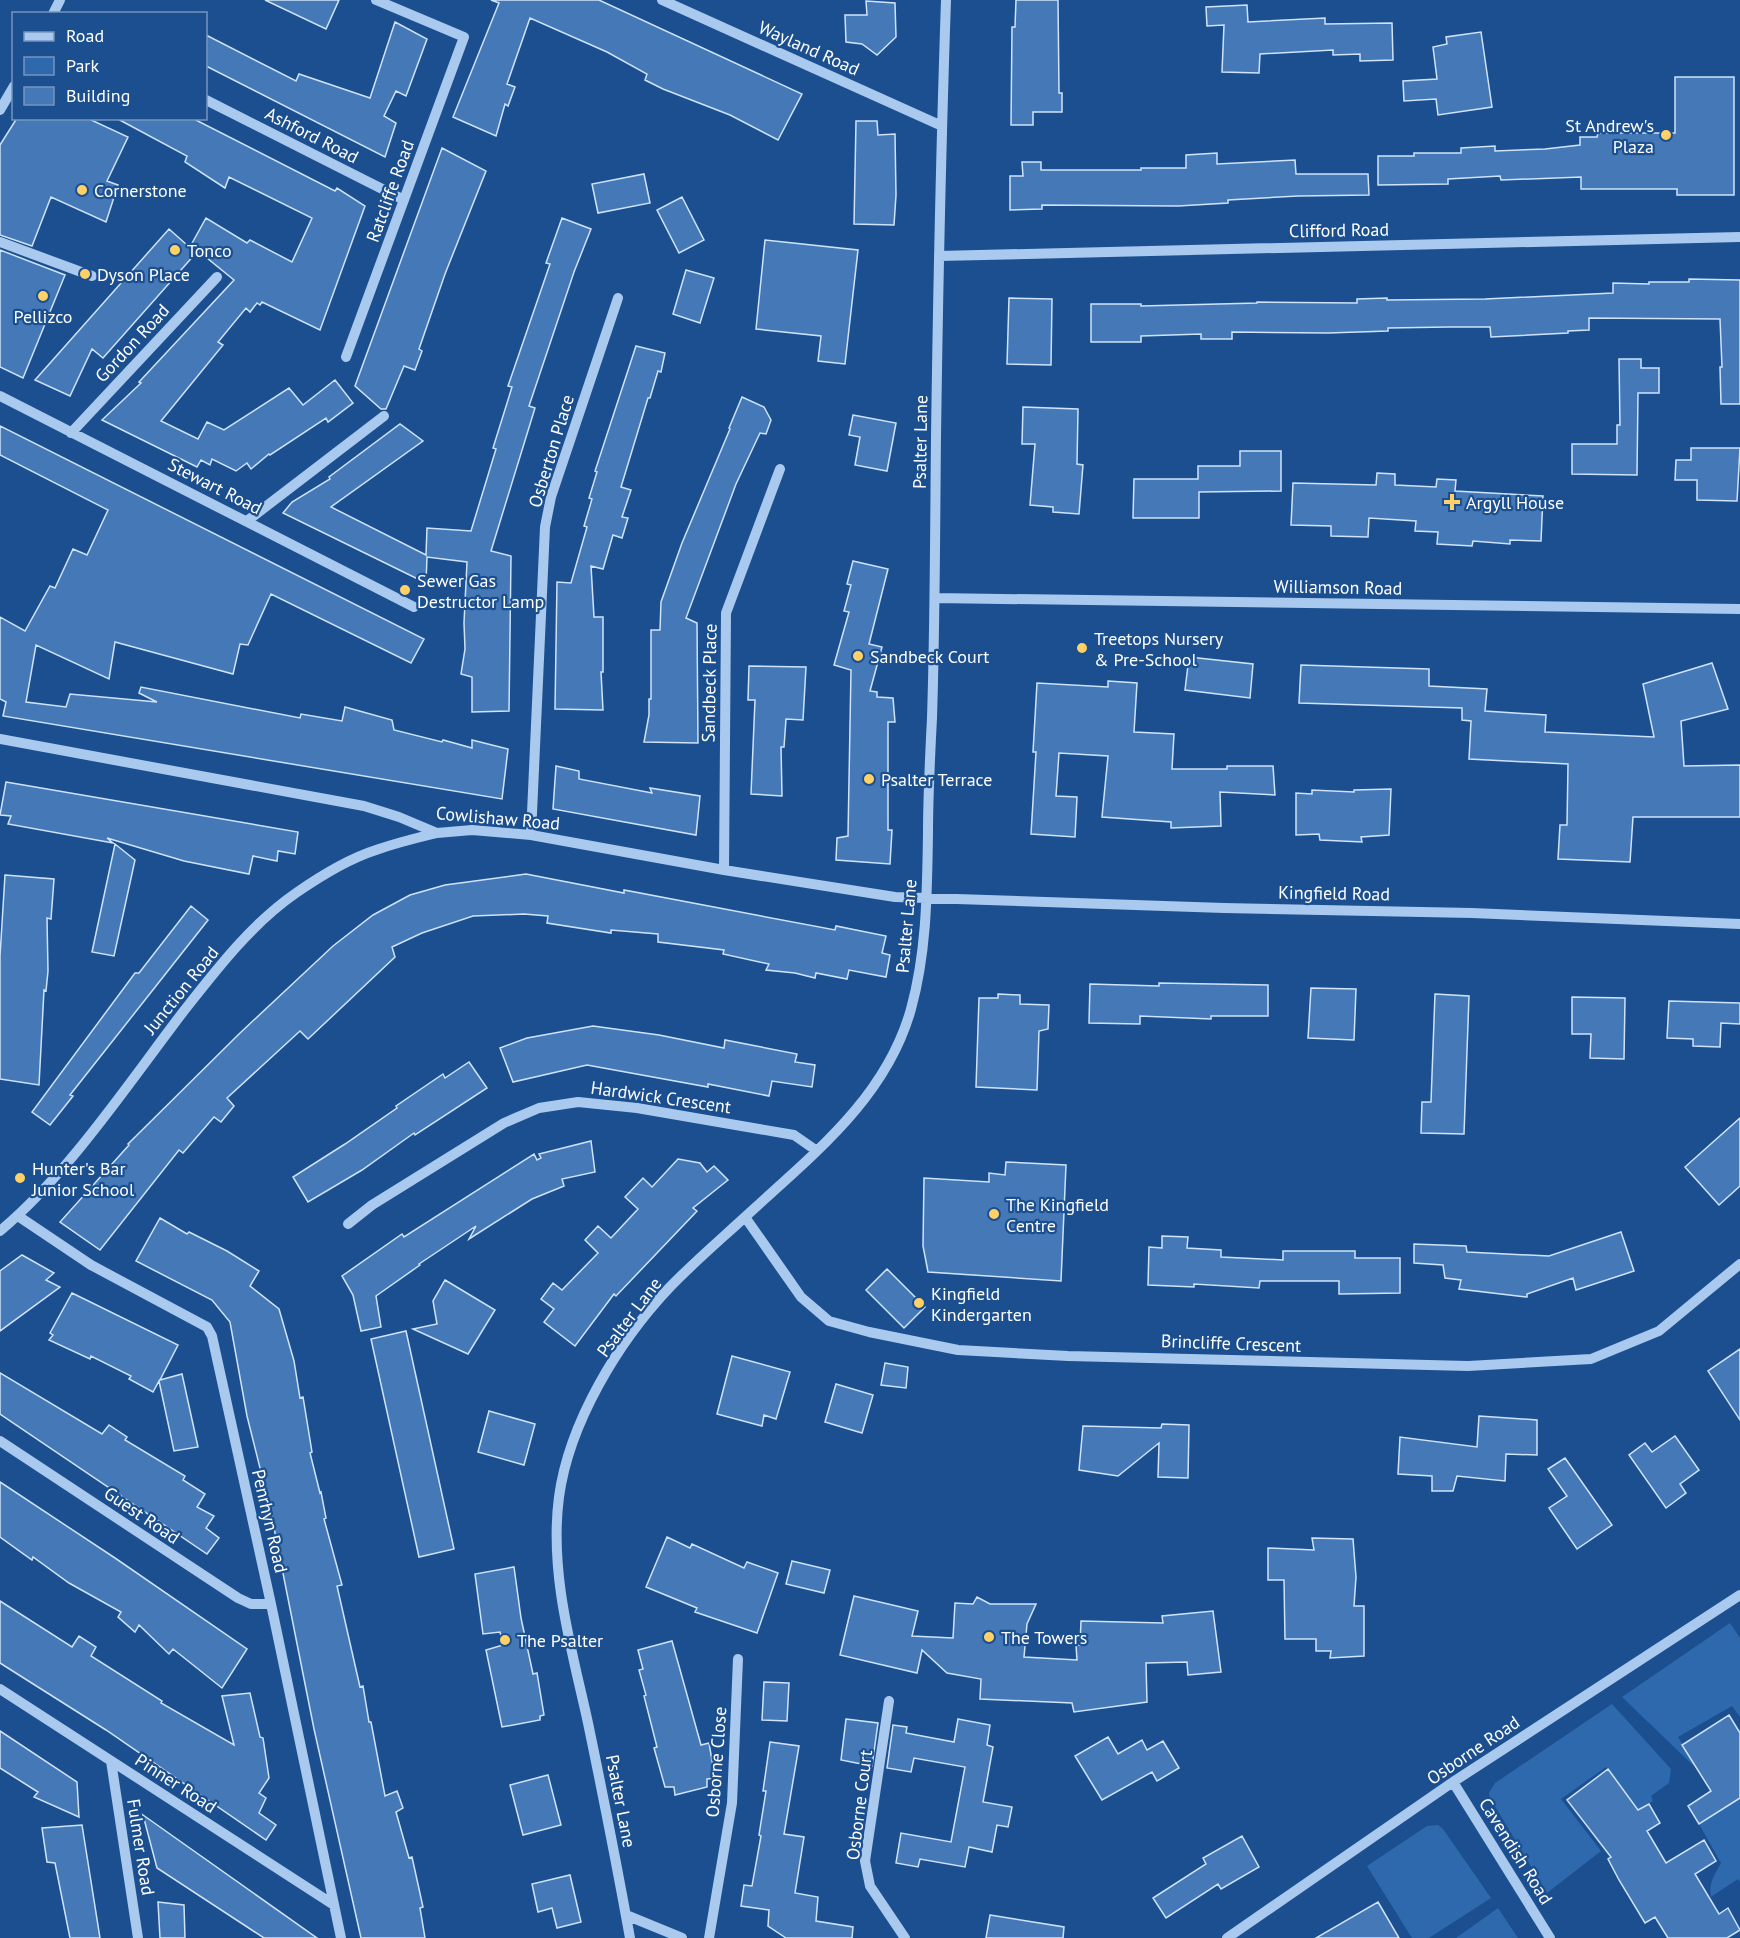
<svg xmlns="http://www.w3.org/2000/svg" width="1740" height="1938" font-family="'PT Sans',sans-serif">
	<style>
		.green { fill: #2e69ad }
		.building { fill: #4478b7; stroke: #cfe3fa; stroke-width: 1.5 }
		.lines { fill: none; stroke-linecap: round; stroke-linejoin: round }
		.minor { stroke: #a9c9ee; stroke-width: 10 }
		.poi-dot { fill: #ffd166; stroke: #1b4f8f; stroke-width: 2 }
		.labels { text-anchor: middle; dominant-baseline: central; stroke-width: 4.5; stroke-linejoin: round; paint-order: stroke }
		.street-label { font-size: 18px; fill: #fff; stroke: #1b4f8f }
		.poi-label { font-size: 18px; fill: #fff; stroke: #1b4f8f; text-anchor: start }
	</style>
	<rect width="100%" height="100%" fill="#1b4f8f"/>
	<path class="green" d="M1730,1623L1740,1638V1717L1732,1706L1678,1737L1699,1771L1622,1697Z
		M1612,1704L1671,1769L1669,1783L1651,1796L1653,1801L1639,1810L1606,1767L1561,1799L1601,1851L1547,1893L1490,1798L1489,1793L1495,1783Z
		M1740,1798V1882L1738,1879L1711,1897C1708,1884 1715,1874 1721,1863L1699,1824Z
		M1438,1825L1443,1829L1491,1898L1429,1938H1412L1367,1866L1427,1826Z
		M1498,1908L1518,1938H1456Z"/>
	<path class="building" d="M265,0H339L326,29Z
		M491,0H599L802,94L778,140L730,115L663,89L645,80L647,74L607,52L530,18L507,84L515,87L508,106L505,104L496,136L453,117L499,3Z
		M1016,0H1058L1059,93H1062V112H1033V125H1011L1012,27H1015Z
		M866,1L895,3L896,37L877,55L862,44L846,42L845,15H867Z
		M1247,5L1248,22L1325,18V24L1392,23L1393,60L1360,61V54L1333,55V50L1260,54L1259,73L1222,72L1224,25L1207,26L1206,7Z
		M395,22L427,39L406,96L396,91L384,116L396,123L385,157L206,66V35L296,81L299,74L370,98Z
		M1481,32L1492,107L1438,115L1436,99L1404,101L1403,81L1437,79L1433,47L1447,44L1446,37Z
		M1675,77H1734V195H1677V189H1581V177L1501,180L1500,176L1448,179V184L1378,185V156H1414V153H1461V148L1495,146V151L1545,149L1580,145V137H1597L1598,133H1675Z
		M17,118H87L128,137L107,181L118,185L106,222L51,197L32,246L0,235V145Z
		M116,118H192L335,191L337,188L365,206L320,330L262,302L260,305L257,303L250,312L246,308L218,342L223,345L161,421L198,439L207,422L224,430L289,388L303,405L335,380L353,403L328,422L326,418L270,455L269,454L251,469L247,463L236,471L212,459L210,465L201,460L197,467L102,420L141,383L139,382L234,280L191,245L206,218L247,243L250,240L292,262L312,218L229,177L225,188L185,162L187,156Z
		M856,121H877L878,135L895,134L896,195L894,225L854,224Z
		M442,148L486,171L445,274L419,349L422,351L415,370L404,366L386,409H381L355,386Z
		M1217,153V164L1295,160L1296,174H1368L1369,195L1298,196L1228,200V203L1178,206L1042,205V209L1010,210V176H1023L1022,162H1041V170H1141V168H1186V155Z
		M644,174L650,203L598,213L592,184Z
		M682,197L704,240L679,253L657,210Z
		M562,218L591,229L574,272L529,406L535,408L491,551L511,556L509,711L472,712V677L461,674L465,649L464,623L467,562L427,557L426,583L283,513L292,502L330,479L329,477L400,424L423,441L331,507L426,555L427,528L471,531L496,449L493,448L512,387L508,386L550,264L546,263Z
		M169,229L196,253L103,358L92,349L70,396L35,380Z
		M765,240L858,250L845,364L818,361L821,336L756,329Z
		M0,250L65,275L23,378L0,367Z
		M686,270L714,278L700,323L673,314Z
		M1689,279L1740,280V404H1721L1720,367H1722L1720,319L1589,318V330L1568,331V333L1491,337L1490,327H1448L1388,328V331L1328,333L1232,332V339H1201V334L1141,336V342H1091V304H1141V306L1257,303V302L1357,303V299L1387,298V300L1485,299L1613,293V283L1649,284V282H1689Z
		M1009,298L1052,299L1051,365L1007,364Z
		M636,346L665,353L661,372L658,371L650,398H648L621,487L631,490L622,517L628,518L622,538L613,535L603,569L591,566L594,617H603V672H601L603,710L555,709L557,582L571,583L587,527L584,526L592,499L589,498L597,472L595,471Z
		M1619,359H1641V368H1659V393H1638L1637,475L1572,474V444H1617V425H1620Z
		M742,397L764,407L771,420L766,434L760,433L736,484L686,618L697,623L698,743L644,742L649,715V699H651V630H660L661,602L682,543L730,429L729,428Z
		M1023,407L1078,409L1077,464L1083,465L1079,514L1053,512V507L1030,505L1035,444H1022Z
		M853,415L896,423L887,471L855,465L860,437L849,435Z
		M0,426L424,639L411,663L271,594L248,645L240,644L233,674L115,642L109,679L36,645L26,702L66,707L70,694L157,702L139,693L141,687L300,718L301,714L342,721L345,707L392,720L394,730L442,742L443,740L472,748V740L508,749L502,799L3,716L6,702L0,699V617L25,631L50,586L55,588L73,549L87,555L108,510L0,455Z
		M1691,448H1740L1737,501L1697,500V480H1675L1676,460H1691Z
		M1240,451H1281V491L1199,492V518H1133L1134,479H1198V466H1240Z
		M1377,473L1395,474V485L1436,487L1437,479L1456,480L1455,491L1543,496L1541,541L1510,540V544L1473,541L1472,546L1437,544L1438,532L1415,531L1416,521L1369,518L1368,537L1331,536V526L1291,525L1293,483L1376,485Z
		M853,561L888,569L869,644L882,647L870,691L877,692V697L893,698L895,722H888V830H892L890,864L836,860L837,838L848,836L851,670L834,665L849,612L844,611L851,585L847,584Z
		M1189,657L1253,664L1250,698L1185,690Z
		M1712,663L1728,709L1681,721L1684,766L1740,765V817H1633L1630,862L1558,859L1560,825H1567L1568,764L1469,759L1471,721L1462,720V708L1299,703L1301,665L1429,669V686L1487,689L1485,711L1546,715L1545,732L1654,737L1643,684Z
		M749,666L806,667L803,720L786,719L784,747H781L782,796L751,794L755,700H748Z
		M1108,681L1137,683L1134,732L1174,734L1172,769H1227V766H1273L1275,795L1220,792L1221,826L1171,828V822L1102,817L1108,756L1059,753L1056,796L1077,797L1075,837L1031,834L1036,752H1033L1037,683L1108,687Z
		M556,766L579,771V779L652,793L650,788L700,796L696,835L553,809Z
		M6,782L298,832L295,854L278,851L277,861L253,856L249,874L184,861L107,838L113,843L8,824L11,816L0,815Z
		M1391,789L1389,835L1361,837L1362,842L1320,840L1319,834L1296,835V793L1312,794V790L1354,792V790Z
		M115,844L135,860L114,956L92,952Z
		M526,874L624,893V890L835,930L836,926L886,936L882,953L890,955L886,977L849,970L847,979L816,973L815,978L795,973L766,970L769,964L723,954L724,950L658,942V934L611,930V933L547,923L548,916L524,914L473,916L422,933L392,947L395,957L308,1039L300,1031L227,1098L234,1106L221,1122L214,1117L183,1153L179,1150L100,1250L60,1222L129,1145L128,1144L239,1034L333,946L373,915L410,895L445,885Z
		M5,875L54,879L51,919L47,918L48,971L46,991L44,990L39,1085L0,1079V956Z
		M191,906L208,920L70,1095L73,1096L50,1125L32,1112L135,973H139Z
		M1159,983L1268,985V1016H1211V1019L1140,1016V1024L1089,1023L1090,984L1159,986Z
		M1311,988L1356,989L1354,1040L1308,1038Z
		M998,994L1020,995V1004L1049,1005L1048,1029L1039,1031L1037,1090L976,1087L979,998H998Z
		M1435,994L1469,996L1464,1134L1421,1133L1422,1102H1431Z
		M1572,997L1625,998L1624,1059L1590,1058L1591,1034H1572Z
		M1669,1001L1740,1003V1024L1721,1023L1720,1047L1693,1046V1039L1667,1038Z
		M593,1026L659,1035L724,1048L725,1040L797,1054L795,1062L815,1065L812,1087L772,1081L769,1096L708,1084V1087L587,1065L513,1082L500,1048L527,1038Z
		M469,1062L487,1088L415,1135L414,1133L362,1170L308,1202L293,1177L345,1144L397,1108L396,1106L443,1074L445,1078Z
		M1740,1118V1186L1719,1205L1685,1167Z
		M591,1141L595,1172L562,1179L564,1186L532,1199L469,1239L476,1226L419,1264L420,1265L376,1296L381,1327L361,1331L353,1295L342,1276L402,1234L404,1237L534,1154L537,1160L541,1158L539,1154Z
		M678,1159L700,1163L707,1172L714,1166L728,1180L693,1208L697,1211L616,1296L614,1294L575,1346L544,1322L554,1309L541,1299L553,1283L562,1290L598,1253L585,1240L598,1226L611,1238L638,1209L625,1197L643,1178L652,1187Z
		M1006,1162L1066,1165L1061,1281L928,1272L923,1246L924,1178L989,1182V1173L1005,1175Z
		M160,1218L187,1234L189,1232L227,1251L259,1271L250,1286L279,1309L294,1361L300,1398L303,1397L312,1452L310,1453L320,1493L321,1492L326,1518L324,1519L342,1585L337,1586L360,1687L363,1686L369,1722H371L385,1796L397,1791L403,1808L396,1812L409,1858L412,1857L423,1907L420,1908L425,1938H361L314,1729L270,1508L247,1416L230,1322L212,1300L136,1261Z
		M1621,1232L1634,1271L1576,1290L1573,1278L1527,1294V1297L1459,1289L1461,1280L1445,1278L1443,1265L1414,1263V1244L1466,1246L1467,1252L1549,1256Z
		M1162,1236L1188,1237L1187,1248L1221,1250V1257L1283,1260V1251H1355V1258H1400V1293L1339,1294V1281H1260L1259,1288L1194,1284V1287L1148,1285L1149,1247L1162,1248Z
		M22,1255L54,1273L46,1280L60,1287L0,1331V1271Z
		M887,1269L925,1307L904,1328L866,1290Z
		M445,1280L495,1310L468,1354L413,1329L437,1324L433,1301Z
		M72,1293L178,1345L160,1380L182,1374L198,1447L174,1451L159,1381L153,1392L129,1379L131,1376L91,1356L90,1359L49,1340L53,1335L50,1333Z
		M406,1331L454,1549L419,1557L371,1339Z
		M1740,1349V1420L1708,1371Z
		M732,1356L790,1372L776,1419L764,1415L762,1426L717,1414Z
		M885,1363L908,1367L906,1388L881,1385Z
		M0,1373L102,1434L109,1425L127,1437L125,1440L185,1476L183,1480L205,1494L197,1507L214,1516L206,1528L219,1538L207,1554L0,1414Z
		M836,1384L873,1395L862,1433L825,1422Z
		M489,1411L535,1424L524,1465L478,1452Z
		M1479,1416L1537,1420V1455L1506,1454L1505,1481L1457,1476L1453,1491H1432V1476L1398,1474L1400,1437L1477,1447Z
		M1162,1424L1189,1425L1188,1478L1158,1477L1159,1443L1118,1476L1079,1470L1083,1426L1161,1428Z
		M1675,1436L1699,1470L1680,1484L1686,1493L1666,1508L1629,1455L1645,1443L1652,1452Z
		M1565,1458L1612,1525L1577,1549L1549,1508L1567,1496L1548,1469Z
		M0,1482L115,1558L247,1649L222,1688L173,1649L169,1654L139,1625L135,1632L118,1617L121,1612L69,1583L33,1557L32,1560L0,1537Z
		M667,1537L690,1548L692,1544L744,1568L747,1562L778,1573L757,1633L695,1612L697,1608L646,1587Z
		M1312,1538L1353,1539L1356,1577L1354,1606H1364V1656L1330,1658L1331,1651H1316V1639H1285L1284,1580H1268V1548L1314,1550Z
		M792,1561L830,1570L824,1593L786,1584Z
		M514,1567L521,1618L533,1674L537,1673L544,1715L540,1716V1720L502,1727L486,1650L503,1645L500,1632L483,1634L475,1574Z
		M854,1596L918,1611L912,1636L953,1638L955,1603L973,1604L977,1597L990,1604H1036L1027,1624L1024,1657L1077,1660L1076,1645H1080L1081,1621L1163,1623L1162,1616L1213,1611L1221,1672L1188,1675L1187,1662L1146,1663L1147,1702L1074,1712L1072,1703L980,1699L981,1679L947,1673L922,1650L917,1673L840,1655Z
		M0,1601L72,1647L79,1636L96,1647L91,1656L162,1701L161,1703L234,1745L222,1696L250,1693L260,1737L263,1738L269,1778L259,1793L266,1798L259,1813L276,1825L266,1840L106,1730L0,1663Z
		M672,1641L701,1745L709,1743L715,1778L707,1779V1787L675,1795L674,1787H665L654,1748L657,1747L644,1696L646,1695L639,1670L643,1669L638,1650Z
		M764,1682L789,1683L787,1721L762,1720Z
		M1729,1715L1740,1733V1798L1699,1824L1688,1806L1711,1791L1682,1745Z
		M846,1719L878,1723L872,1766L841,1760Z
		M958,1719L990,1725L987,1745L993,1747L983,1802L1012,1807L1008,1827L997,1825L992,1852L969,1847L965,1867L920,1859L918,1867L896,1863L901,1833L951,1842L965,1767L914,1758L911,1772L887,1768L893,1725L907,1727L906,1733L954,1742Z
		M0,1731L77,1782L79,1817L34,1797L38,1792L0,1768Z
		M1108,1737L1118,1754L1142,1740L1147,1750L1163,1741L1179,1768L1157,1781L1152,1772L1102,1800L1075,1756Z
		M770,1742L799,1746L784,1834L804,1837L795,1893L818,1897L816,1921L853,1927L852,1938H786L768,1926L769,1910L741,1906L744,1885L752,1886L761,1836L759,1835L766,1791H763Z
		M1608,1769L1638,1810L1649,1804L1660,1823L1647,1831L1666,1863L1704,1840L1716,1861L1695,1874L1719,1914L1728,1908L1740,1930L1727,1938H1668L1655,1917L1645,1923L1619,1880L1608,1859L1611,1857L1567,1800Z
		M548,1775L561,1825L523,1835L510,1785Z
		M143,1815L317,1938H264L157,1868Z
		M82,1825L100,1938H70L55,1863L47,1862L42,1828Z
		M1242,1836L1259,1867L1221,1889L1218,1884L1166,1918L1153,1898L1206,1864L1203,1858Z
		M570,1875L581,1922L557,1928L552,1908L538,1912L532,1884Z
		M158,1902L184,1905L185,1938H160Z
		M1378,1902L1399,1938H1316Z
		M990,1915L1064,1927L1063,1938H986Z"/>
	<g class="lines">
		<path class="minor" d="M662,0L942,126
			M53,14L60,0
			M206,100L404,200
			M0,110L14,86
			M0,242L92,276
			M939,256L1740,237
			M346,357L464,37L376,0
			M0,396L414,607
			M71,433L217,277
			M247,521L384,416
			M935,598L1740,609
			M0,739L364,806L399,817L437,833L472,830L531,835L724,870L895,897L1224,908L1472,913L1740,924
			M531,835L545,527L551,497L618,298
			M724,870L726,613L780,469
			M18,1216L91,1265L207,1327L212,1336L271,1604L341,1938
			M745,1217L801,1297L829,1321L869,1332L958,1350L1068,1356L1468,1366L1591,1359L1659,1331L1740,1264
			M348,1224L372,1205L504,1123L539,1108L578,1102L637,1108L794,1135L817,1151
			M0,1231C69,1173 128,1084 183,1012C216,970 251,924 296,893C319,877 348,859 376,850C396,843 416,838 437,833
			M0,1441L238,1598L251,1604H271
			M0,1689L334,1905
			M889,1701L865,1861L870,1886L905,1938
			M111,1761L138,1938
			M1453,1782L1550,1938
			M626,1915L682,1938
			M630,1938C617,1866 603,1795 588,1723C572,1650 549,1573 559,1497C569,1423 618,1342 669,1288C693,1263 720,1240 745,1217C811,1156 886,1099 911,1009C927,951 927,892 928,833C928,795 930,757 932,718C935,625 935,531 936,437C938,291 941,146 946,0
			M709,1938L732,1803L738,1659
			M1227,1938L1453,1782L1740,1595"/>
	</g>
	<g class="poi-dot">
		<circle cx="1666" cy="135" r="6"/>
		<circle cx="82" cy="190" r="6"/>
		<circle cx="175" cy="250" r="6"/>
		<circle cx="85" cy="274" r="6"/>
		<circle cx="43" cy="296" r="6"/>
		<path d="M1449 493h6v6h6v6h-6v6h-6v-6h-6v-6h6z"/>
		<circle cx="405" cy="590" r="6"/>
		<circle cx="1082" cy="648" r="6"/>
		<circle cx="858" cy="656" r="6"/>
		<circle cx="869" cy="779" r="6"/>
		<circle cx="20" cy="1178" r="6"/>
		<circle cx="994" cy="1214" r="6"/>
		<circle cx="919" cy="1303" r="6"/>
		<circle cx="989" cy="1637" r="6"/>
		<circle cx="505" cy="1640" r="6"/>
	</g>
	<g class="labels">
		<g class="street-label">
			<text transform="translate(809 48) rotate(24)">Wayland Road</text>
			<text transform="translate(312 135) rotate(27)">Ashford Road</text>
			<text transform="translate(390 191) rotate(-70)">Ratcliffe Road</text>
			<text transform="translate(1339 230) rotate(-1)">Clifford Road</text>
			<text transform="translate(132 343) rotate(-47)">Gordon Road</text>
			<text transform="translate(920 442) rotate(-89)">Psalter Lane</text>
			<text transform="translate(551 451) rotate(-73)">Osberton Place</text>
			<text transform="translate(215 486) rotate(27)">Stewart Road</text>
			<text transform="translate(1338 587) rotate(1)">Williamson Road</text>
			<text transform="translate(709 683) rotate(-89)">Sandbeck Place</text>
			<text transform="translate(498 818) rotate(5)">Cowlishaw Road</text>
			<text transform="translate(1334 893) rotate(1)">Kingfield Road</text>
			<text transform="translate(906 926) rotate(-85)">Psalter Lane</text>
			<text transform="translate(181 990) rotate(-51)">Junction Road</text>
			<text transform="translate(661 1097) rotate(8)">Hardwick Crescent</text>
			<text transform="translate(629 1317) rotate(-53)">Psalter Lane</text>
			<text transform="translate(1231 1343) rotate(2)">Brincliffe Crescent</text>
			<text transform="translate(142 1515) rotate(34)">Guest Road</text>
			<text transform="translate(270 1521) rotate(77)">Penrhyn Road</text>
			<text transform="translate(1473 1750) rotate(-34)">Osborne Road</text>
			<text transform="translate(716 1762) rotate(-86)">Osborne Close</text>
			<text transform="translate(176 1783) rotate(33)">Pinner Road</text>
			<text transform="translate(621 1801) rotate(79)">Psalter Lane</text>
			<text transform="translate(859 1805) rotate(-83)">Osborne Court</text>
			<text transform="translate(141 1847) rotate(81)">Fulmer Road</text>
			<text transform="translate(1516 1851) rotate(58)">Cavendish Road</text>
		</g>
		<g class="poi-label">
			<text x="1654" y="125" text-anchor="end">St Andrew's<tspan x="1654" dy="21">Plaza</tspan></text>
			<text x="94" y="190">Cornerstone</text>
			<text x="187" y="250">Tonco</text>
			<text x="97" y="274">Dyson Place</text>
			<text x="43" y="316" text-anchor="middle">Pellizco</text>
			<text x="1466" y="502">Argyll House</text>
			<text x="417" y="580">Sewer Gas<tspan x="417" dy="21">Destructor Lamp</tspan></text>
			<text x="1094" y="638">Treetops Nursery<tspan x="1094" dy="21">&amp; Pre-School</tspan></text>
			<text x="870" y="656">Sandbeck Court</text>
			<text x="881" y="779">Psalter Terrace</text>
			<text x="32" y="1168">Hunter's Bar<tspan x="32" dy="21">Junior School</tspan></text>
			<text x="1006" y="1204">The Kingfield<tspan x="1006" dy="21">Centre</tspan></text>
			<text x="931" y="1293">Kingfield<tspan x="931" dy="21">Kindergarten</tspan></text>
			<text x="1001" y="1637">The Towers</text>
			<text x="517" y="1640">The Psalter</text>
		</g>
	</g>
	<rect x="12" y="12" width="195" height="108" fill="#1b4f8f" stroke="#7695bc" stroke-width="1.5"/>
	<rect x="24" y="32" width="30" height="9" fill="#a9c9ee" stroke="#7695bc" stroke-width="1.5"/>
	<text x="66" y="42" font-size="18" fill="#ffffff">Road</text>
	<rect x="24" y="57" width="30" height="18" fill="#2e69ad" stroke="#7695bc" stroke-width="1.5"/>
	<text x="66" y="72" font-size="18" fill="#ffffff">Park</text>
	<rect x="24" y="87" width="30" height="18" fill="#4478b7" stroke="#7695bc" stroke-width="1.5"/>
	<text x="66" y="102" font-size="18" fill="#ffffff">Building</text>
</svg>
